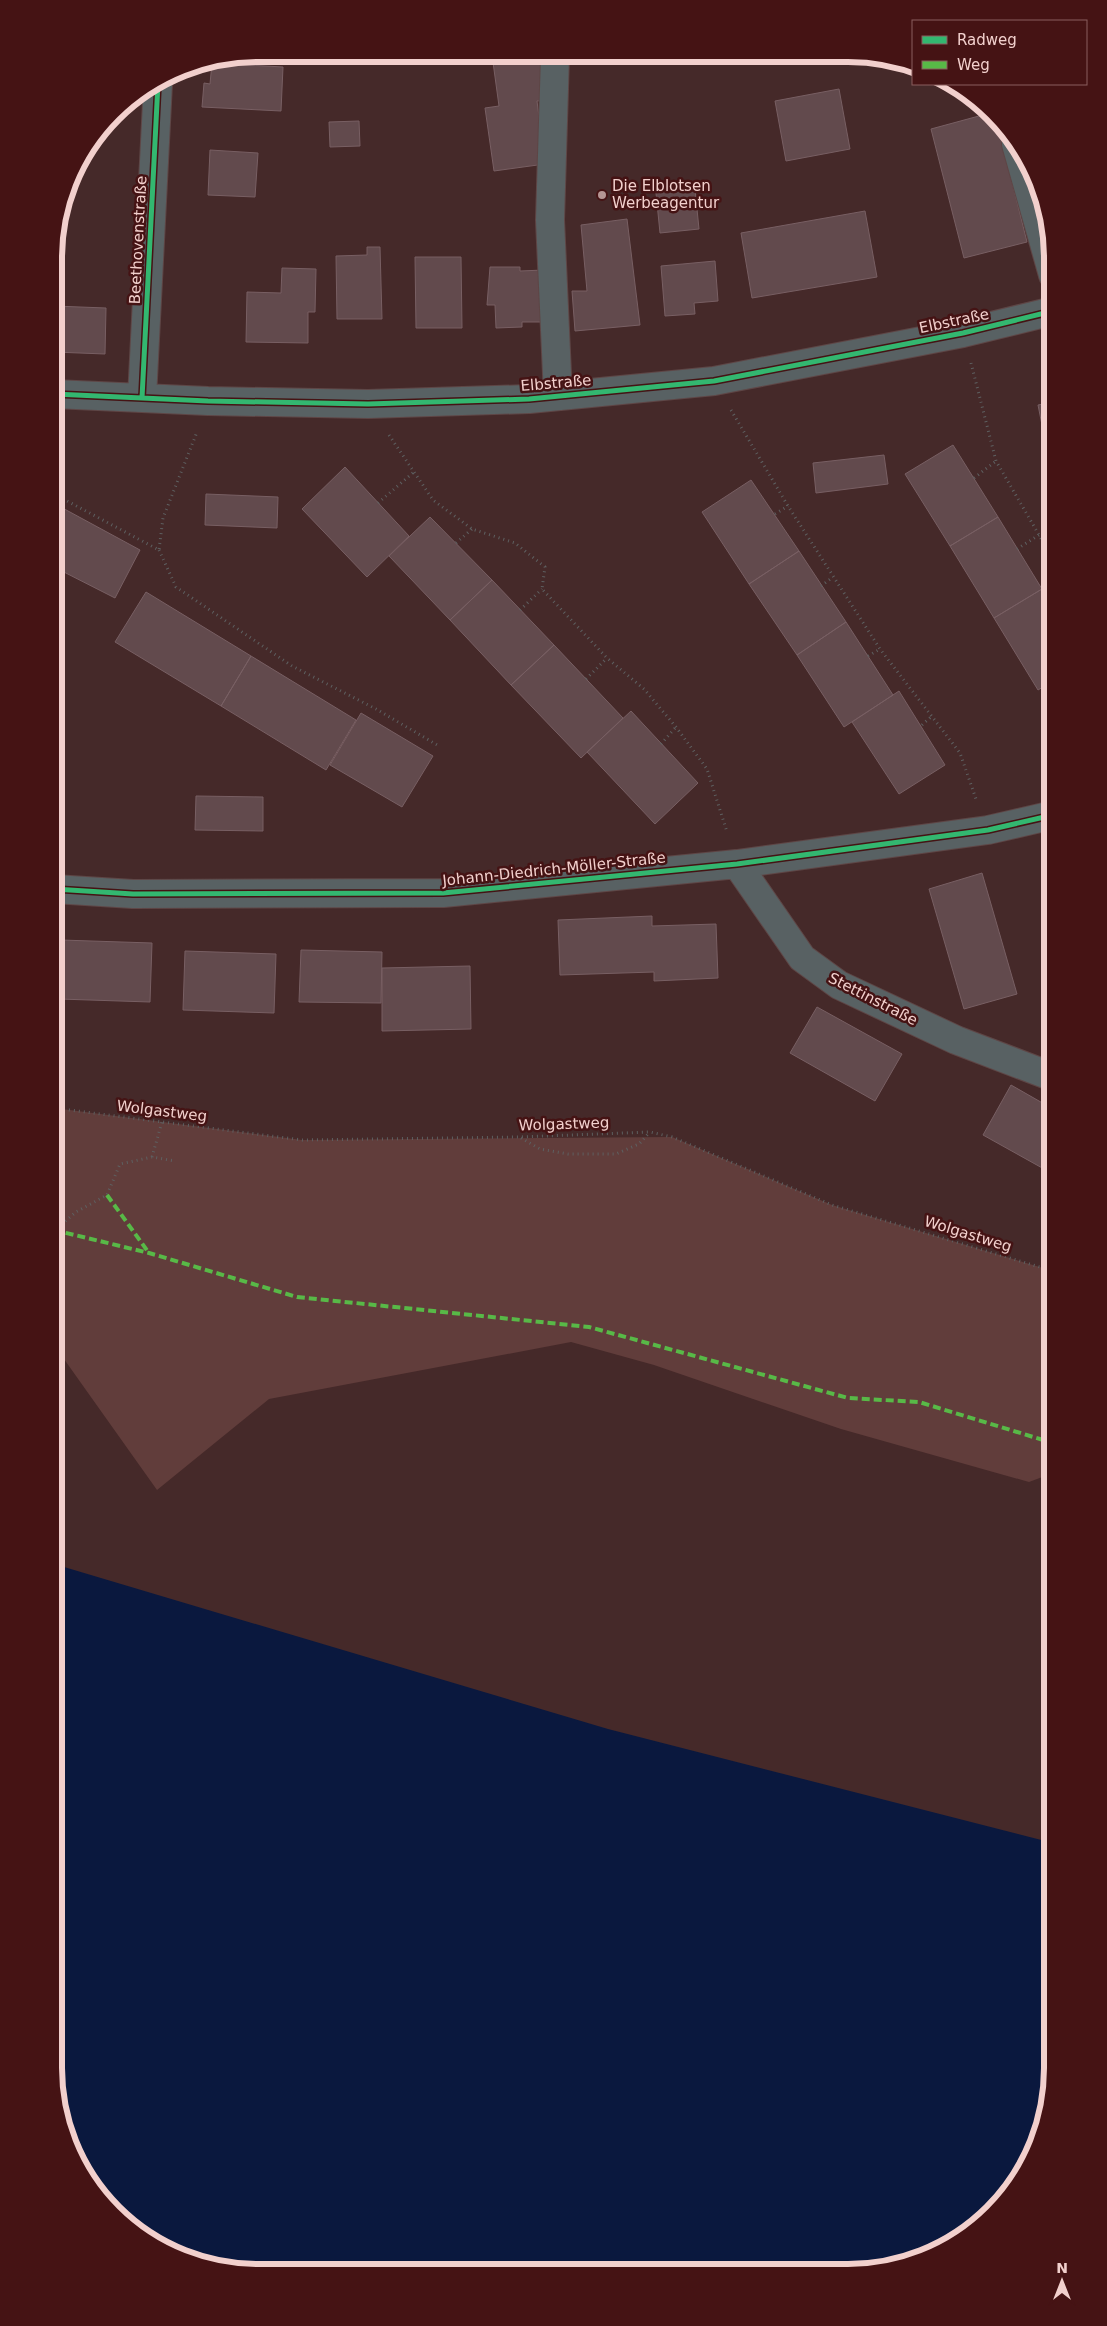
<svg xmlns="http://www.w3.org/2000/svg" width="1107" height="2326" font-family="'DejaVu Sans',sans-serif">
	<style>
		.green { fill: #613d3b }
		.water { fill: #0a183e }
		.building { fill: #624a4d; stroke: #785f63 }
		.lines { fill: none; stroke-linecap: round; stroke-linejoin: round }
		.minor-casing { stroke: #5e4646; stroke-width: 30 }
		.path { stroke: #5e6061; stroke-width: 3; stroke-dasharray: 1 4; stroke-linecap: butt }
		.minor { stroke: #586163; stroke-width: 28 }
		.quiet { stroke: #58b947; stroke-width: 4; stroke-dasharray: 8 4; stroke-linecap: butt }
		.cycleway-casing { stroke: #451314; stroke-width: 8 }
		.cycleway { stroke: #33b770; stroke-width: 5 }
		.poi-dot { fill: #b59694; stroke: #451314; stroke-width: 2 }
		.labels { text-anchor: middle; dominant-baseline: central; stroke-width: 5; stroke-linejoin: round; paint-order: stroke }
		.poi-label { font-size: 15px; fill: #f2d0cd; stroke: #451314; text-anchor: start }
		.street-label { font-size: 15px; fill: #f2d0cd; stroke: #451314 }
		.rim { fill: none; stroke: #f2d0cd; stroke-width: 6 }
	</style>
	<rect width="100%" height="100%" fill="#452929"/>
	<path class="green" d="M54,1108L302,1140L672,1137L832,1205L1053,1271V1473L1029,1482L841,1429L654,1365L571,1342L269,1399L157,1490L54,1345Z"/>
	<path class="water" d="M54,1564L608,1729L1053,1843V2081L1038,2145L1003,2202L962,2238L901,2265L848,2272L219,2268L168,2251L123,2221L88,2181L61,2120L54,2067Z"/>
	<path class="building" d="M492,55H542L548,100L537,101L545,164L494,171L485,108L499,106Z
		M212,63L283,67L281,111L202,107L204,83L210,84Z
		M839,89L850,149L786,161L775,101Z
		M990,113L997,121L1027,242L964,258L931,129Z
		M359,121L360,146L330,147L329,122Z
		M210,150L258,153L255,197L208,195Z
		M695,189L699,229L660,233L656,193Z
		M865,211L877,277L752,298L741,233Z
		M627,219L640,325L575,331L572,291H587L581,225Z
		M367,247H380L382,319H337L336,256L367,255Z
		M415,257H461L462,328H416Z
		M715,261L718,301L694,303L695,314L665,316L661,266Z
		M490,267H520V271L544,270L545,322H522V327L496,328L495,305H487Z
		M282,268L316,269L315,312H308V343L246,342L247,292L281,293Z
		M54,306L106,308L105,354L54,352Z
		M1053,402V433L1044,435L1038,405Z
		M953,445L998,517L950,546L905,474Z
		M884,455L888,484L816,493L813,463Z
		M345,467L409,536L367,577L302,509Z
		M751,480L799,551L749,584L702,512Z
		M206,494L278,497L277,528L205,525Z
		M57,505L140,550L115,598L54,567V511Z
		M430,517L492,580L450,620L389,556Z
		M998,517L1042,589L994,618L950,546Z
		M799,551L846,622L797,655L749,584Z
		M492,580L554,645L511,685L450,620Z
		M1042,589L1053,607V681L1038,690L994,618Z
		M146,592L251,656L221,706L115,642Z
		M846,622L893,695L844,727L797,655Z
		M554,645L623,718L581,758L511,685Z
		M251,656L356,720L326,770L221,706Z
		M1053,681V701L1044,686Z
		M899,691L945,765L899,794L852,722Z
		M631,711L698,783L655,824L587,752Z
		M361,713L433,756L402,807L330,765Z
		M54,773H59L58,843H54Z
		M196,796L263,797V831L195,830Z
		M982,873L1017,994L964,1009L929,889Z
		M652,916V926L716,924L718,978L654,981V972L560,975L558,920Z
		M61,940L152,943L150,1002L59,999Z
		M301,950L382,952L381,1003L299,1002Z
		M185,951L276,954L274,1013L183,1010Z
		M470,966L471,1029L382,1031V968Z
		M817,1007L902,1054L875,1101L790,1053Z
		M1011,1085L1053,1109V1174L983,1135Z"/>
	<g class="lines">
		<g class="minor-casing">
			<path id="minor" d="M555,56L550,220L558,396
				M1016,144L1053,275
				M54,394L208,401L368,404L529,399L714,381L963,333L1053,311
				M142,398L158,83
				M737,864L802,958L839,985L956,1040L1053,1077
				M54,889L133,894L443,893L737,864L988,830L1053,815"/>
		</g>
		<path class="path" d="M971,363L996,461L1053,559
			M731,410L788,506L880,649L960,753L976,799
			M389,435L433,500L472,529L515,543L545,567L542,589L607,658L644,689L676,727L707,769L727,832
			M974,478L996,461
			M54,494L159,550L163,518L197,432
			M378,503L415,471
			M775,514L788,506
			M456,543L472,529
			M1017,549L1039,535
			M159,550L176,587L292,666L376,709L439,746
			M821,586L833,577
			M520,610L542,589
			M868,656L880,649
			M586,679L607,658
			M922,725L933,715
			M661,744L676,727
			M54,1108L302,1140L519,1137L650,1132L672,1137L832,1205L1053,1271
			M521,1138L540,1149L568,1154H616L639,1144L649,1133
			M152,1157L162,1122
			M54,1231L76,1212L107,1195L120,1164L152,1157L175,1161"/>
		<use href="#minor" class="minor"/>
		<path class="quiet" d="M107,1195L149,1253
			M54,1230L149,1253L297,1297L589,1327L848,1398L919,1402L1053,1443"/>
		<g class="cycleway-casing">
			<path id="cycleway" d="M54,394L208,401L368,404L529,399L714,381L963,333L1053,311
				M142,398L158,83
				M54,889L133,894L443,893L737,864L988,830L1053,815"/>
		</g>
		<use href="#cycleway" class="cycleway"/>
	</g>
	<circle class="poi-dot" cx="602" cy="195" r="5"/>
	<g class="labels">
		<g class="poi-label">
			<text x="612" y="186">Die Elblotsen<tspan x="612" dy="17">Werbeagentur</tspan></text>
		</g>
		<g class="street-label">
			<text transform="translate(138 240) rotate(-87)">Beethovenstraße</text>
			<text transform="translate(954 321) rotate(-12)">Elbstraße</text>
			<text transform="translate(556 383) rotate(-5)">Elbstraße</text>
			<text transform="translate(554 869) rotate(-6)">Johann-Diedrich-Möller-Straße</text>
			<text transform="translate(873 999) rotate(27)">Stettinstraße</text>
			<text transform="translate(162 1111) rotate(7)">Wolgastweg</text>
			<text transform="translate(564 1124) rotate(-2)">Wolgastweg</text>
			<text transform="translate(968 1234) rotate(17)">Wolgastweg</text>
		</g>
	</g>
	<path d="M0 0H1107V2326H0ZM258 62H848A196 196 0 0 1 1044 258V2068A196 196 0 0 1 848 2264H258A196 196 0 0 1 62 2068V258A196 196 0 0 1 258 62Z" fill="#451314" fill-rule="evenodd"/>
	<path class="rim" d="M258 62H848A196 196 0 0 1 1044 258V2068A196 196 0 0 1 848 2264H258A196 196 0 0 1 62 2068V258A196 196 0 0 1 258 62Z"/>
	<rect x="912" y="20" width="175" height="65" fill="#451314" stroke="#8a5f5e"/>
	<rect x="922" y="36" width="25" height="8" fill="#33b770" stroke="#8a5f5e"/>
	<text x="957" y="45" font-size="15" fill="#f2d0cd">Radweg</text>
	<rect x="922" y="61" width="25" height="8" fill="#58b947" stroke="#8a5f5e"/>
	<text x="957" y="70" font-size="15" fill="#f2d0cd">Weg</text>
	<g transform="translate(1062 2281)" stroke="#451314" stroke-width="4" paint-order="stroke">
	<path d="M0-4L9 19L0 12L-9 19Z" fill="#f2d0cd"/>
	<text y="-8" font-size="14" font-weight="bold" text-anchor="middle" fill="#f2d0cd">N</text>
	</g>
</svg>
